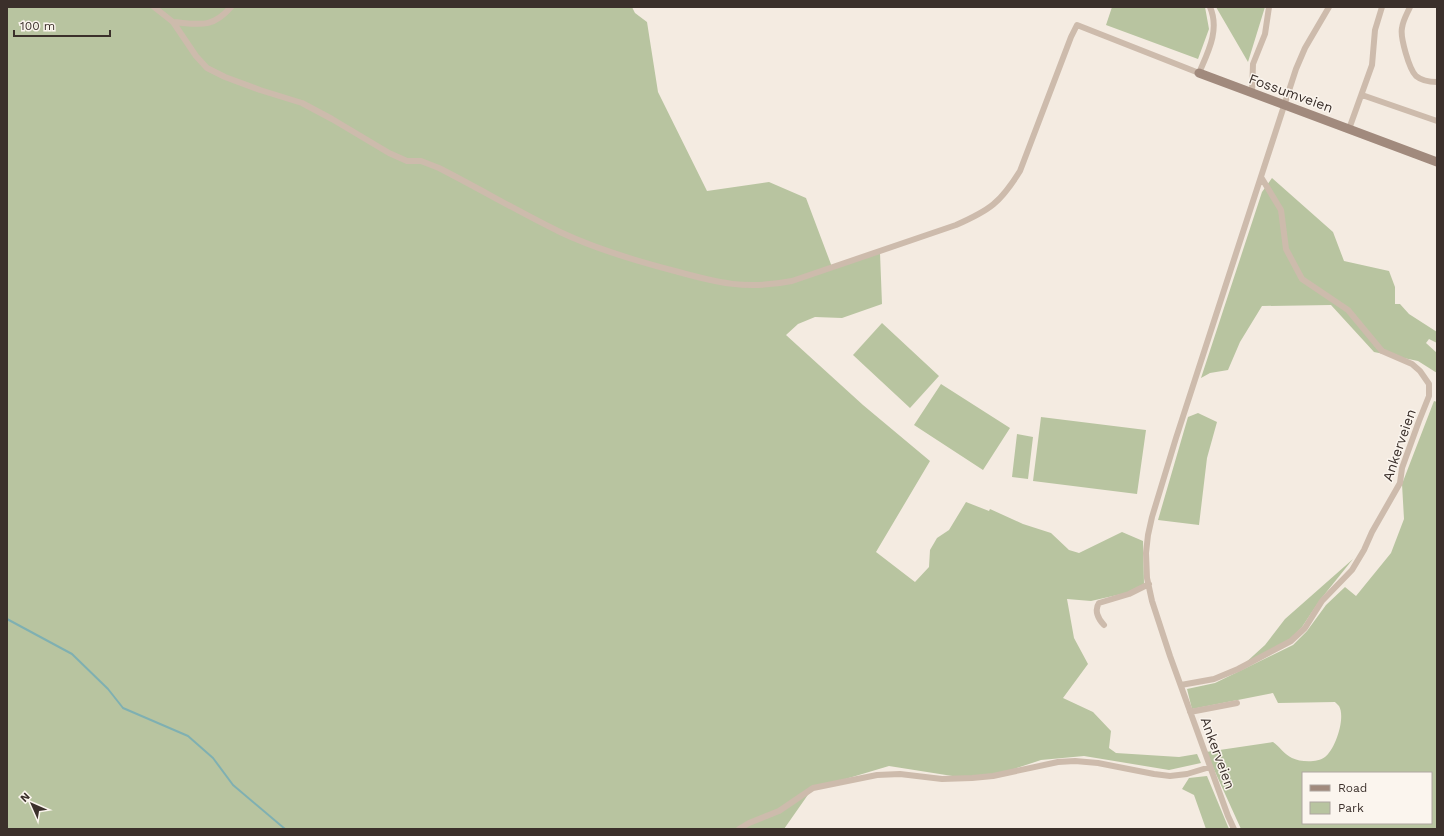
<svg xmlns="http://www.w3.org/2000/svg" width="1444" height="836" font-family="'Work Sans',sans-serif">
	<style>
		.green { fill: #b8c4a0; fill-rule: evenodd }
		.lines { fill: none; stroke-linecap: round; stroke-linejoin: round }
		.stream { stroke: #7fb0b2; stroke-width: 2 }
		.street { stroke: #cdbbac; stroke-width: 6 }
		.secondary { stroke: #a18a7d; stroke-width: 9 }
		.labels { text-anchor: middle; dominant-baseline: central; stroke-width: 3; stroke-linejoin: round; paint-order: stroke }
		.street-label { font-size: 14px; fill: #3b302b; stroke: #fbf5ee }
	</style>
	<rect width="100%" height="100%" fill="#f4ebe1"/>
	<path class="green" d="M7,7H632L635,13L647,22L658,92L707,191L769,182L806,198L832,267L880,253L882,304L842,318L815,317L798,324L786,335L863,405L930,461L876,552L915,582L929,567L930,550L937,538L949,530L966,502L989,511L990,509L1023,524L1051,533L1069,550L1079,553L1122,532L1143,541L1144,584L1126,593L1091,601L1067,599L1074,638L1088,664L1063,698L1093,712L1111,731L1109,748L1116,753L1179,757L1197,754L1201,763L1169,770L1084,756L1041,760L1002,773L965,778L889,766L812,789L784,829H7Z
		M1112,7H1205L1209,29L1198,59L1106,25Z
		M1216,7H1265L1248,62Z
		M1272,178L1333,232L1344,261L1389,271L1395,287V304H1400L1409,314L1437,332V343L1429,339L1426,343L1437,353V373L1418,361L1374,352L1331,305L1262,306L1240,342L1228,370L1210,373L1201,378L1262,192Z
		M882,323L939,376L910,408L853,355Z
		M941,384L1010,428L983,470L914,425Z
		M1434,401L1437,402V829H1241L1206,752L1273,742C1279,746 1285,755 1292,758C1300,762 1317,763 1325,757C1335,750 1346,718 1339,706C1339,706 1335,702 1335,702L1278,703L1273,693L1192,709L1187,689L1215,683L1293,645L1307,631L1326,605L1345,587L1356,596L1391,553L1404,519L1402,484ZM1303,773H1431V823H1303Z
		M1198,413L1217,422L1207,458L1199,525L1158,520L1188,417Z
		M1041,417L1146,430L1137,494L1033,481Z
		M1017,434L1033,437L1028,479L1012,477Z
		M1353,559L1320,600L1302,627L1289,640L1243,665L1265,645L1285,619Z
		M1207,776L1229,829H1206L1194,795L1182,789L1189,778Z"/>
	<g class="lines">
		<path class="stream" d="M7,619L72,654L108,689L123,708L188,736L213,758L233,785L285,829"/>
		<path class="street" d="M154,7L173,22L196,56L207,68L225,77L260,90L302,103L332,119L389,153L407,161H421L439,168C480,189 519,212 560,232C596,249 636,261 675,271C718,283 746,290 792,281L956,225C990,210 1000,203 1020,171L1071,37L1077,25L1199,73C1208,52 1220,30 1210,7
			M1410,7C1407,14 1403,20 1402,28C1400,37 1409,69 1416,76C1422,81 1430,82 1437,82
			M173,22C199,24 212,29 231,7
			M1252,93L1253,64L1265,34L1269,7
			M1362,95L1437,121
			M1349,129L1372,65L1375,30L1382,7
			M1104,625C1098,619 1094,610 1099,603L1129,594L1149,584
			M1181,685L1214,679L1238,669L1291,641L1305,628L1322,601L1352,570L1364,550L1372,532L1400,483L1402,468L1419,421L1429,396V384L1420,371L1412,364L1382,351L1348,310L1302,279L1286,249L1281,210L1261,177
			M1190,712L1237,703
			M739,829L749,823L779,811L813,788L877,775L900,774L942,779L972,778L993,776L1058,762L1075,761L1098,763L1154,774L1170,776L1187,774L1210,767
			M1234,829L1228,816L1170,656L1152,601L1147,578L1146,553L1148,535L1152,517L1176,438L1296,69L1305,48L1329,7"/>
		<path class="secondary" d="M1199,73L1437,162"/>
	</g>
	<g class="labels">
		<g class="street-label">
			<text transform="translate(1291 93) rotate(20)">Fossumveien</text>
			<text transform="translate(1399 445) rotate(-71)">Ankerveien</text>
			<text transform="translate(1218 753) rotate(70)">Ankerveien</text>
		</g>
	</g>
	<rect width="1444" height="836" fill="none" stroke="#3b302b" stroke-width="16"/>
	<rect x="1302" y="772" width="130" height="52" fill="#fbf5ee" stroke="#aea6a0"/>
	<rect x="1310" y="785" width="20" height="6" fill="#a18a7d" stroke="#aea6a0"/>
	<text x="1338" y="792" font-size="12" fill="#3b302b">Road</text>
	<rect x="1310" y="802" width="20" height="12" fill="#b8c4a0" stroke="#aea6a0"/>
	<text x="1338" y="812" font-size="12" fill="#3b302b">Park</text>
	<g transform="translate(32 804) rotate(315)" stroke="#fbf5ee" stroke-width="3" paint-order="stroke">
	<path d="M0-3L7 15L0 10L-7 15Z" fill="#3b302b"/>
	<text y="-6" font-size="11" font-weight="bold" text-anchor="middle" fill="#3b302b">N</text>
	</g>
	<path d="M14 30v6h96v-6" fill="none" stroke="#3b302b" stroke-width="2"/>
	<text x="20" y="30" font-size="12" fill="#3b302b" stroke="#fbf5ee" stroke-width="3" paint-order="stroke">100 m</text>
</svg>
